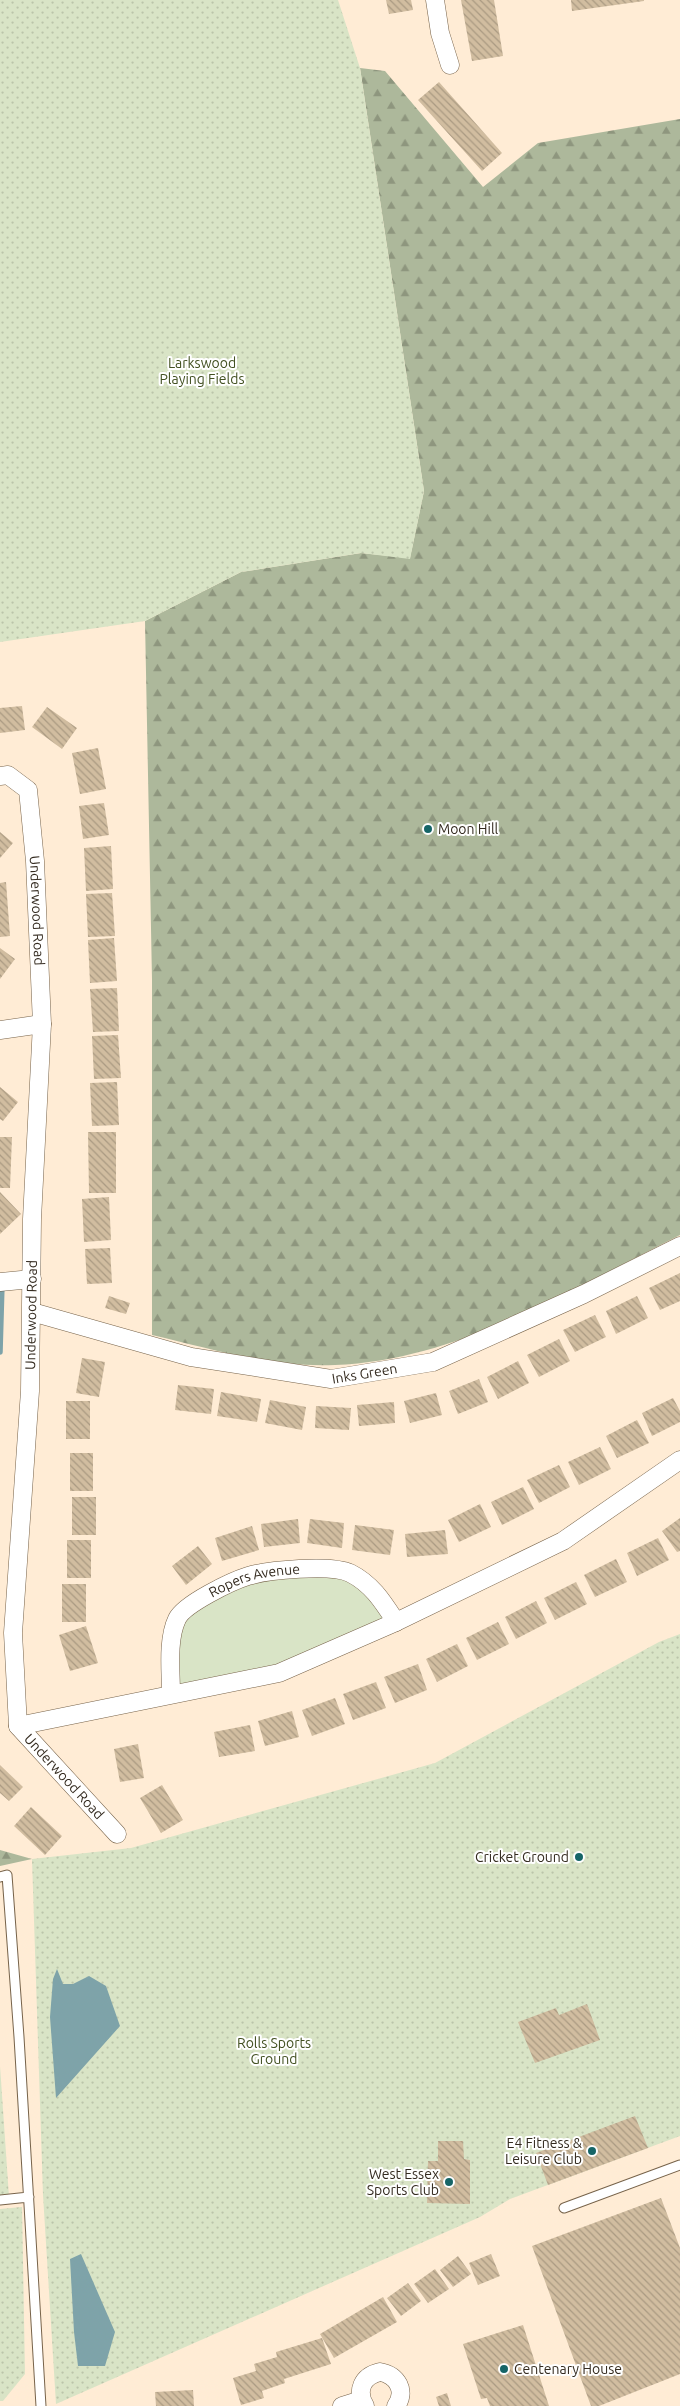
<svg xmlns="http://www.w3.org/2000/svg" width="680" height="2406" font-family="Ubuntu,sans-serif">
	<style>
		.grass { fill: #d9e4c6 }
		.forest { fill: url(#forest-firs) }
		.park { fill: url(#park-dots) }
		.water { fill: #7ea3a9 }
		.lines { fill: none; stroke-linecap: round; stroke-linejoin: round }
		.stream { stroke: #7ea3a9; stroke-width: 5.5 }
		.building { fill: url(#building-back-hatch) }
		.service-casing { stroke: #77634a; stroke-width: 11 }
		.minor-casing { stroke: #77634a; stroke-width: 19 }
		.service { stroke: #fff; stroke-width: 9 }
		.minor { stroke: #fff; stroke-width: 18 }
		.poi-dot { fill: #166567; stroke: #fff; stroke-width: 2 }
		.labels { text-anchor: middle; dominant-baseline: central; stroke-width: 4; stroke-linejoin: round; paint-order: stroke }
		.park-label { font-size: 14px; fill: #435122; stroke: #fff }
		.poi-label { font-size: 14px; fill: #342b20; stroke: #fff; text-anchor: end }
		.street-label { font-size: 14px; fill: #342b20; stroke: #fff }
	</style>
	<defs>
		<pattern id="forest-firs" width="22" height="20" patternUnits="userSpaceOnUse" patternTransform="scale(1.25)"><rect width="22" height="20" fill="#adb89b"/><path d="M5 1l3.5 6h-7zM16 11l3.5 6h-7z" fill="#8e967e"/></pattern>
		<pattern id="park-dots" width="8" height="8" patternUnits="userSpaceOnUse" patternTransform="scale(1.25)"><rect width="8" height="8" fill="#d9e4c6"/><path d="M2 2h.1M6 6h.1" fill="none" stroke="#bbc4aa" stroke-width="1.8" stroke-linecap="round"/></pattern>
		<pattern id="building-back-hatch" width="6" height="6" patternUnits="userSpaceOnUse" patternTransform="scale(1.25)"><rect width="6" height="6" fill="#d1bda0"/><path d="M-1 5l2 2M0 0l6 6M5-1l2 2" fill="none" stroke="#aa9a82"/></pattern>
	</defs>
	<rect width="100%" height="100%" fill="#ffecd5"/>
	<path class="grass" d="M348,1572L396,1622L279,1673L171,1694L177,1618L248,1576Z"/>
	<path class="forest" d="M360,68L385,71L483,187L538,143L680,119V1235C572,1289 459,1360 335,1365C273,1368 212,1349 152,1335V979L145,621L241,572L361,553L410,558L424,491Z
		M0,1850L32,1859L0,1866Z"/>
	<path class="park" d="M0,0H338L360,68L424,491L410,559L361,553L241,572L145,621L0,642Z
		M680,1634V2136L510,2199L480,2217L56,2404L43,2195L32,1859L131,1848L435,1763L659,1642Z
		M0,2066L9,2197L0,2198Z
		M22,2207L25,2374L3,2401H0V2209Z"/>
	<path class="water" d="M57,1969L63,1984H73L89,1976L106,1986L120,2026L56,2098L50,2017L53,1979Z
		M81,2254L115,2332L105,2366H78L74,2332L70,2259Z"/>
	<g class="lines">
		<path class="stream" d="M0,1352L2,1284"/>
	</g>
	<path class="building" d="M386,0H411L413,10L389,14Z
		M461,0H494L503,56L472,61Z
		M571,0H644V1L572,11Z
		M439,82L502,153L482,171L418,100Z
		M22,706L25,730L0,733V708Z
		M47,707L77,728L62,749L32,727Z
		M98,748L106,789L80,794L72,753Z
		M104,803L109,835L83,839L79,806Z
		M0,832L13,843L0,858Z
		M111,846L113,889L86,891L84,848Z
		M6,882L10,936L0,937V883Z
		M112,893L115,936L88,937L86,894Z
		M114,938L117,981L90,983L88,940Z
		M0,948L15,959L0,979Z
		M117,988L119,1031L93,1032L90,989Z
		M118,1035L121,1078L94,1079L92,1036Z
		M117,1082L119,1125L92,1126L90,1083Z
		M0,1087L18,1102L3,1121L0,1119Z
		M88,1132H116V1193H89Z
		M0,1137H12L10,1188H0Z
		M0,1192L21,1214L0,1234Z
		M109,1197L111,1240L84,1242L82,1199Z
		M110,1248L112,1283L87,1284L85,1249Z
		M680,1273V1301L660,1310L649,1288Z
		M109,1296L130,1303L126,1314L105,1308Z
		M637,1296L648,1318L616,1334L606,1311Z
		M595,1315L606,1337L575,1352L563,1330Z
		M559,1339L570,1361L539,1377L527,1355Z
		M82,1358L105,1362L99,1397L76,1393Z
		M518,1361L529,1383L498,1399L487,1377Z
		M479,1379L488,1402L458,1414L449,1391Z
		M178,1385L214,1389L211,1414L175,1410Z
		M221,1392L261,1399L257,1422L217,1416Z
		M436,1393L442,1415L410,1423L404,1401Z
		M673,1398L680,1411V1422L652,1436L642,1413Z
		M270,1400L306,1407L302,1430L265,1423Z
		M66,1401H90V1439H66Z
		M394,1402L395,1423L359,1426L357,1405Z
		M316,1406L351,1408L349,1430L315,1428Z
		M637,1420L649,1443L617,1458L606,1436Z
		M600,1447L611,1469L579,1485L568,1462Z
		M70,1453H93V1491H70Z
		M559,1465L570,1487L539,1503L527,1480Z
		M523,1487L534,1509L502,1525L491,1502Z
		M72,1497H96V1535H72Z
		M480,1504L491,1527L459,1542L448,1520Z
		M680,1518V1551L677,1552L662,1531Z
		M298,1519L300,1543L264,1547L261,1524Z
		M310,1519L344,1523L342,1548L307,1543Z
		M355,1525L394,1530L390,1555L352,1550Z
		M252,1526L259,1550L222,1561L215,1538Z
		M445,1530L448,1554L407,1557L405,1534Z
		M658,1538L669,1560L637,1576L627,1553Z
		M67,1540H91V1578H67Z
		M198,1546L212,1564L186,1585L172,1566Z
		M616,1559L627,1582L595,1597L584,1575Z
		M576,1582L587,1604L555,1620L544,1598Z
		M62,1584H86V1622H62Z
		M536,1601L547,1623L516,1639L505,1617Z
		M498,1622L509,1644L477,1660L466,1638Z
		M86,1626L98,1663L70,1671L59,1635Z
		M457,1644L468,1666L437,1682L426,1659Z
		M418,1664L427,1690L395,1703L384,1677Z
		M376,1682L386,1708L353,1720L343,1694Z
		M335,1698L345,1724L312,1736L302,1710Z
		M292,1711L299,1737L265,1746L258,1721Z
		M250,1725L255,1751L219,1757L214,1732Z
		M138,1744L144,1778L120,1782L114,1749Z
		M0,1765L23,1787L9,1801L0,1793Z
		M162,1785L183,1820L161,1833L140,1798Z
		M31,1807L62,1836L45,1855L14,1826Z
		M587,2004L600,2040L535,2063L518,2022L556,2008L559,2015Z
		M635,2116L648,2148L548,2185L536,2153Z
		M438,2141H463L464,2159L470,2160V2204L427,2203L428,2161H438Z
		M661,2198L680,2248V2374L599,2406H591L532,2246Z
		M491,2254L500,2276L478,2285L469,2263Z
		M458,2256L471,2274L453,2287L440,2270Z
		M435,2269L449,2289L428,2303L414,2284Z
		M408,2283L421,2301L401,2316L387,2298Z
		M383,2297L397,2322L334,2358L320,2334Z
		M523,2325L549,2406H490L487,2398L481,2399L463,2344Z
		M322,2338L331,2364L284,2379L285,2383L262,2391L264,2398L241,2405L233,2378L256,2371L254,2364L277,2357L276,2352Z
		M193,2390L194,2406H156L155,2392Z
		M447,2393L451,2406H439L436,2397Z"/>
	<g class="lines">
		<g class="service-casing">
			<path id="service" d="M0,1877L7,1875L19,2037L41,2406
				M0,2200L29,2197
				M564,2208L680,2165"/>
		</g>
		<g class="minor-casing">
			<g id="minor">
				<path d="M435,0L440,33L450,65"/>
				<path id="s1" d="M0,776L8,775L28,790L35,861L42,1024L32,1219L30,1391L13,1633L18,1726L117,1834"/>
				<path d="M0,1030L42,1024"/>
				<path d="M0,1282L32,1279"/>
				<path id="s2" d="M32,1312L191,1357L331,1379L433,1362L584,1294L680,1246"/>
				<path id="s3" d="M171,1694C171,1672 167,1640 177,1619C184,1604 232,1581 248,1576C268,1570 331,1564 350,1573C372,1584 383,1602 396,1622"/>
				<path d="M18,1726L279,1673L396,1622L563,1541L680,1460"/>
				<path d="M342,2406L361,2400"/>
				<path d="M365,2406C356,2391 362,2376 380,2372C397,2375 407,2391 396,2406"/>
			</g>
		</g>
		<use href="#service" class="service"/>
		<use href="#minor" class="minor"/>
	</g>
	<g class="poi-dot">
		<circle cx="428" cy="829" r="5"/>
		<circle cx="579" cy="1857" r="5"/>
		<circle cx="592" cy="2151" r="5"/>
		<circle cx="449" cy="2182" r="5"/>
		<circle cx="504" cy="2369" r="5"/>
	</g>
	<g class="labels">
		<g class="park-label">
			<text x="202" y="363">Larkswood<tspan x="202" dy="16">Playing Fields</tspan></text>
			<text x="274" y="2043">Rolls Sports<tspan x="274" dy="16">Ground</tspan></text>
		</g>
		<g class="poi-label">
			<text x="438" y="829" text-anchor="start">Moon Hill</text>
			<text x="569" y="1857">Cricket Ground</text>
			<text x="582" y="2143">E4 Fitness &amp;<tspan x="582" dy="16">Leisure Club</tspan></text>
			<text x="439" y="2174">West Essex<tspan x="439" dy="16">Sports Club</tspan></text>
			<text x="514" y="2369" text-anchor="start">Centenary House</text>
		</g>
		<g class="street-label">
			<text stroke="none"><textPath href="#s1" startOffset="154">Underwood Road</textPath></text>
			<text transform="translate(31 1315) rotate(-89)">Underwood Road</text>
			<text stroke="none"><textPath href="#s2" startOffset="341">Inks Green</textPath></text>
			<text stroke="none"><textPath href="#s3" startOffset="165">Ropers Avenue</textPath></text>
			<text stroke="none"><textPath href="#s1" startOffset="1039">Underwood Road</textPath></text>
		</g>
	</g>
</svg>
